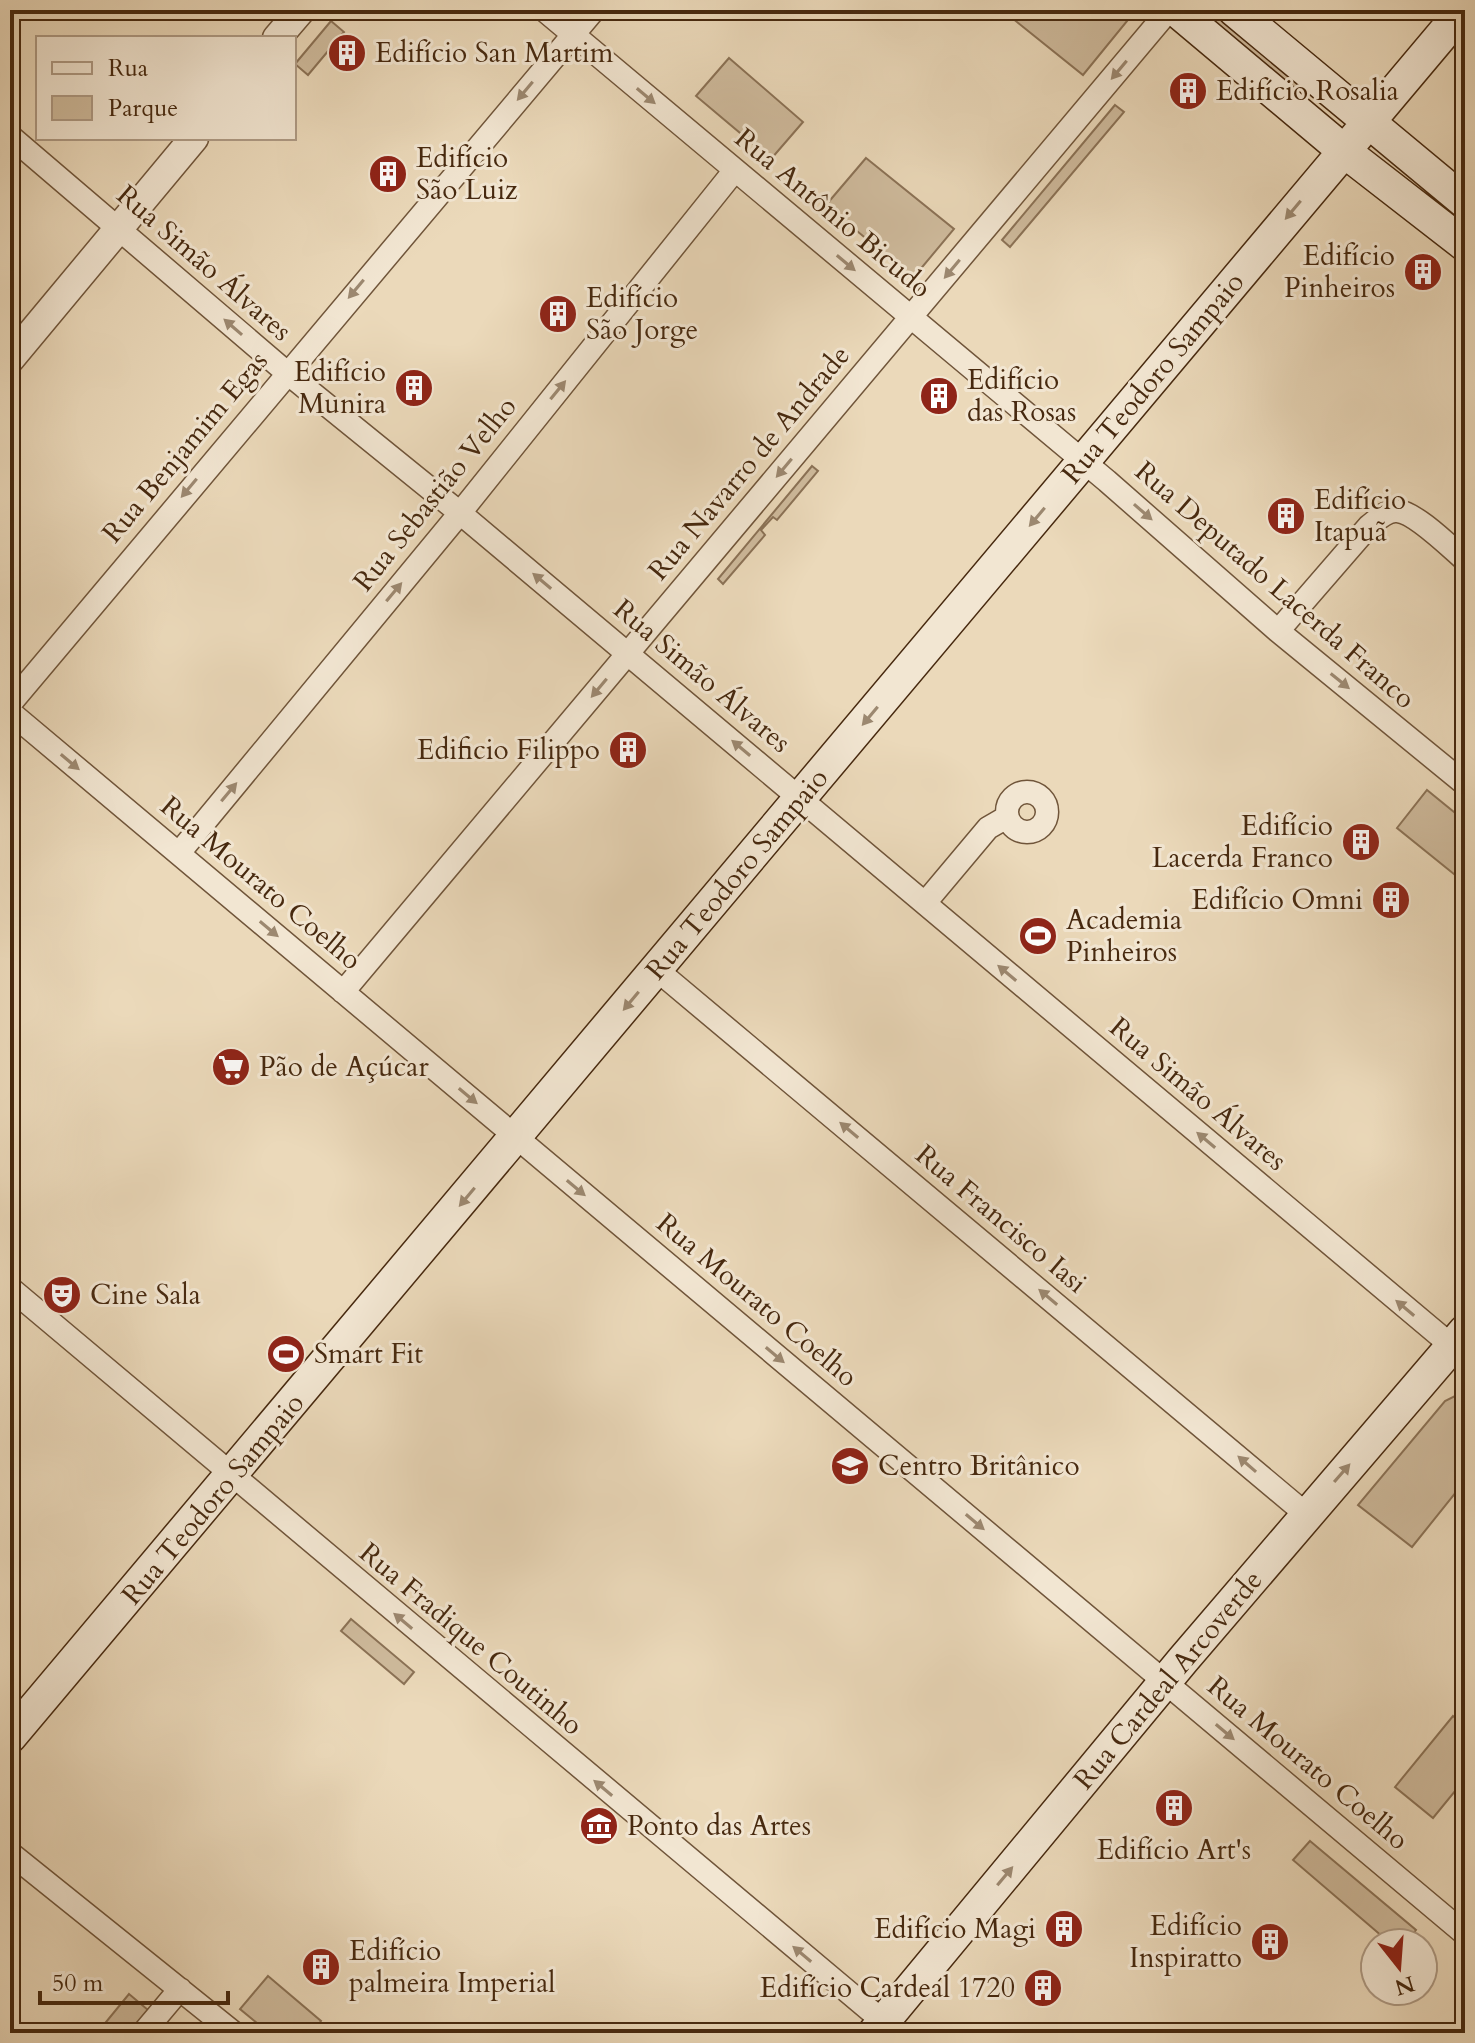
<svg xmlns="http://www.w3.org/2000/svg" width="1475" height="2043" font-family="Cardo,serif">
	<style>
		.green { fill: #cfbb9d; stroke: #8b7256; stroke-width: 2 }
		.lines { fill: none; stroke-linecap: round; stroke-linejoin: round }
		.minor-casing { stroke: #70553a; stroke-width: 25 }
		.tertiary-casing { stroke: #70553a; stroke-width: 31 }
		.secondary-casing { stroke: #47290f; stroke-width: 35 }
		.minor { stroke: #f2e6d2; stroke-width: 22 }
		.tertiary { stroke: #f2e6d2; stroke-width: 28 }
		.secondary { stroke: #f2e6d2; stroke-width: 32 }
		.oneway { fill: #9c8870 }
		.labels { text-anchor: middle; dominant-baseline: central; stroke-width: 6; stroke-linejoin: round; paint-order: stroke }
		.poi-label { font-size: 28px; fill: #47290f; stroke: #f2e6d2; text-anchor: start }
		.street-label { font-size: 28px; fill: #47290f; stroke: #f2e6d2 }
	</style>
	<rect width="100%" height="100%" fill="#ebd9ba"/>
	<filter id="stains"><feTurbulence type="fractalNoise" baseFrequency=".0025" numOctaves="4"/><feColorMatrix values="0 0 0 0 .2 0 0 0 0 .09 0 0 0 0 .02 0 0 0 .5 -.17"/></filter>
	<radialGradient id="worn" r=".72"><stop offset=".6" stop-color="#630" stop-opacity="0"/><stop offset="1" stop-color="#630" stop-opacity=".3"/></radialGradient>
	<path class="green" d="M1002,10H1125L1132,15L1083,75Z
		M1198,10H1212L1309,92L1303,99Z
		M331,21L344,32L308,75L295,64Z
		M729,58L803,122L771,159L696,96Z
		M1115,105L1124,112L1010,247L1002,240Z
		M866,158L954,229L913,278L826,205Z
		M812,466L818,471L777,520L773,517L761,530L765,535L723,584L718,579Z
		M1427,790L1465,821V883L1397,828Z
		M1455,1396L1465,1398V1481L1412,1547L1358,1505L1445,1401Z
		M351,1619L414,1672L404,1684L341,1631Z
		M1453,1716L1465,1726V1779L1433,1818L1395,1787Z
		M1310,1841L1416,1930L1406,1943H1390L1293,1860Z
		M268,1976L321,2021L312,2033H269L240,2009Z
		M129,1994L154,2015L139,2033H97Z"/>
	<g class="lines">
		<g class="minor-casing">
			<path id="minor" d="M544,10L1107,481L1278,631L1465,784
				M10,136L286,372L460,513L1465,1357
				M1278,631L1369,526C1377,520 1386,510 1397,511C1415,512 1450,547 1465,560
				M10,704L594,10
				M10,712L1465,1934
				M1007 812a20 20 0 1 1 40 0a20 20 0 1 1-40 0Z
				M179,853L460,513L735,170
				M925,903L988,828L1007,817
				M657,970L1307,1515
				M343,992L1169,10
				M10,1288L897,2033
				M10,1853L234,2033
				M143,2033L180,1989"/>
		</g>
		<g class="tertiary-casing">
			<path id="tertiary" d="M277,38L301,10
				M10,359L194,138"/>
		</g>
		<g class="secondary-casing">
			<path id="secondary" d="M1176,10L1344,151L1465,245
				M1234,10L1465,202
				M10,1737L1463,10
				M874,2033L1183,1660L1465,1331"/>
		</g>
		<use href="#minor" class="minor"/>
		<use href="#tertiary" class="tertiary"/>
		<use href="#secondary" class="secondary"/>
	</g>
	<defs><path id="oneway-solid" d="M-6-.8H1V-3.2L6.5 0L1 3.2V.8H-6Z" transform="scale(2)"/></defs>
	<g class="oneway">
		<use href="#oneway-solid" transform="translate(1119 70) rotate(130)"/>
		<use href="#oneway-solid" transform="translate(525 91) rotate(130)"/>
		<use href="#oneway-solid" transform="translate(646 96) rotate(40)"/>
		<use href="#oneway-solid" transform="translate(1293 210) rotate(130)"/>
		<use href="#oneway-solid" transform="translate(846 263) rotate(40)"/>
		<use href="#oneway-solid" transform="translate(952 269) rotate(130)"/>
		<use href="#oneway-solid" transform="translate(356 289) rotate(130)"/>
		<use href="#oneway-solid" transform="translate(233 327) rotate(-139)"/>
		<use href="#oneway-solid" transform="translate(558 390) rotate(-51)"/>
		<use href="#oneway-solid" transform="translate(784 468) rotate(130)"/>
		<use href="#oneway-solid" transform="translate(189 488) rotate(130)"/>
		<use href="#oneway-solid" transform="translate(1143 512) rotate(41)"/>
		<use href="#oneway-solid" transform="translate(1037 517) rotate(130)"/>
		<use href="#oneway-solid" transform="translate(542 581) rotate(-140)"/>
		<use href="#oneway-solid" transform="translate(394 592) rotate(-50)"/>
		<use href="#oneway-solid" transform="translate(1340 681) rotate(39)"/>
		<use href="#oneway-solid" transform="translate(599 688) rotate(130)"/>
		<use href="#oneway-solid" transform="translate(870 716) rotate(130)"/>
		<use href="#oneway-solid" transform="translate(741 748) rotate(-140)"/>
		<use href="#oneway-solid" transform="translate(70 762) rotate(40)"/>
		<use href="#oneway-solid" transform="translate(229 792) rotate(-50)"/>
		<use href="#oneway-solid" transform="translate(269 929) rotate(40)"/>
		<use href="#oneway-solid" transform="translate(1007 973) rotate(-140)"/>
		<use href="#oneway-solid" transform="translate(631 1001) rotate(130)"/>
		<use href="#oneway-solid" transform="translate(468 1096) rotate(40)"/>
		<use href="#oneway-solid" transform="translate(849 1130) rotate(-140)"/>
		<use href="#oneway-solid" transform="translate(1206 1140) rotate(-140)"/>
		<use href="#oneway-solid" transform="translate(576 1188) rotate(40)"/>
		<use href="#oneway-solid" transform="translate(467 1197) rotate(130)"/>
		<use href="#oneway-solid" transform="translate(1048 1297) rotate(-140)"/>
		<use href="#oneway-solid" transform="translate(1405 1308) rotate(-140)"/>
		<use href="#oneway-solid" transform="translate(775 1355) rotate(40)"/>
		<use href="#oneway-solid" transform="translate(1247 1464) rotate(-139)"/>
		<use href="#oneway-solid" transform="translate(1342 1473) rotate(-49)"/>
		<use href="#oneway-solid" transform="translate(975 1522) rotate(40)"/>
		<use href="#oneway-solid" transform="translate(403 1621) rotate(-140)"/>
		<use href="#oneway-solid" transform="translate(1225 1732) rotate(40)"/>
		<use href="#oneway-solid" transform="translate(603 1788) rotate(-140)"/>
		<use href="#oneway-solid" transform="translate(1005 1876) rotate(-50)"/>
		<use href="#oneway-solid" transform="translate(802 1954) rotate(-140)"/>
	</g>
	<defs>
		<g id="building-disc" transform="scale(2)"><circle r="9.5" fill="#8f2418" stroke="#f2e6d2"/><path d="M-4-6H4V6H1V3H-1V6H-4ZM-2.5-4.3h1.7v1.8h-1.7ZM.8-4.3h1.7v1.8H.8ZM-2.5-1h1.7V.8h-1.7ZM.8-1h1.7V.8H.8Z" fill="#fff"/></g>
		<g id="stadium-disc" transform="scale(2)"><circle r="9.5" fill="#8f2418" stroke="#f2e6d2"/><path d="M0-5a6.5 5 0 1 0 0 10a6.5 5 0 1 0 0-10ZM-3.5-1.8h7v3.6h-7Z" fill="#fff"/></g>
		<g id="supermarket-disc" transform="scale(2)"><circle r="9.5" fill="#8f2418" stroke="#f2e6d2"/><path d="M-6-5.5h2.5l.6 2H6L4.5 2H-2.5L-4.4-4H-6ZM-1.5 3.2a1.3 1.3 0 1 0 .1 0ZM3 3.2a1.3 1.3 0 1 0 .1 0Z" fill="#fff"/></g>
		<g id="theatre-disc" transform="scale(2)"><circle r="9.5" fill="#8f2418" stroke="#f2e6d2"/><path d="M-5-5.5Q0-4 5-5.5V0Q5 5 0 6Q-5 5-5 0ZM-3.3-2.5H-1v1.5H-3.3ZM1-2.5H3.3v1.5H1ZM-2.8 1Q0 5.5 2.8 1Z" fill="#fff"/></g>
		<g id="school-disc" transform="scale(2)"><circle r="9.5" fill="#8f2418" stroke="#f2e6d2"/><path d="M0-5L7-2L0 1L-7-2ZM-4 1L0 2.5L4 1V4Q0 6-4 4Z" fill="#fff"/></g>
		<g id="museum-disc" transform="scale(2)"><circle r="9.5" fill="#8f2418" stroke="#f2e6d2"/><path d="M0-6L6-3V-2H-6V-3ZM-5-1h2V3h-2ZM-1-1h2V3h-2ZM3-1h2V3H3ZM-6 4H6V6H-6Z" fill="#fff"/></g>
	</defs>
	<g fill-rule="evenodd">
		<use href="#building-disc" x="347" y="53"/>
		<use href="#building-disc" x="1188" y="91"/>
		<use href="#building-disc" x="388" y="174"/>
		<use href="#building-disc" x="1423" y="272"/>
		<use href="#building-disc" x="558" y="314"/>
		<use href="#building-disc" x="414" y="388"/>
		<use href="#building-disc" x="939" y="396"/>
		<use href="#building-disc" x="1286" y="516"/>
		<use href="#building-disc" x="628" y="750"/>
		<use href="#building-disc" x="1361" y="842"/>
		<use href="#building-disc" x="1391" y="900"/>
		<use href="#stadium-disc" x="1038" y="936"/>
		<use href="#supermarket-disc" x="231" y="1067"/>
		<use href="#theatre-disc" x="62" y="1295"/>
		<use href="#stadium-disc" x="286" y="1354"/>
		<use href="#school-disc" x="850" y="1466"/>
		<use href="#building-disc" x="1174" y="1808"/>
		<use href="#museum-disc" x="599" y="1826"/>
		<use href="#building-disc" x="1064" y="1929"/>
		<use href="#building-disc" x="1270" y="1942"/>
		<use href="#building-disc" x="321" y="1967"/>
		<use href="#building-disc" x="1043" y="1988"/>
	</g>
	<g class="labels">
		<g class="poi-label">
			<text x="375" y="53">Edifício San Martim</text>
			<text x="1216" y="91">Edifício Rosalia</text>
			<text x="416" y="158">Edifício<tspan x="416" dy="32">São Luiz</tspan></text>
			<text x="1395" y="256" text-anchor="end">Edifício<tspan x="1395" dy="32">Pinheiros</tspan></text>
			<text x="586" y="298">Edifício<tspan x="586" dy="32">São Jorge</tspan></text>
			<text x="386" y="372" text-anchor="end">Edifício<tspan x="386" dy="32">Munira</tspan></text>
			<text x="967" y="380">Edifício<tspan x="967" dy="32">das Rosas</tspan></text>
			<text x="1314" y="500">Edifício<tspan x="1314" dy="32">Itapuã</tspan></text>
			<text x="600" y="750" text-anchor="end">Edificio Filippo</text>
			<text x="1333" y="826" text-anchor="end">Edifício<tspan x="1333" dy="32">Lacerda Franco</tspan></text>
			<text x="1363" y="900" text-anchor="end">Edifício Omni</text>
			<text x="1066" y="920">Academia<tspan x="1066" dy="32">Pinheiros</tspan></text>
			<text x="259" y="1067">Pão de Açúcar</text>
			<text x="90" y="1295">Cine Sala</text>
			<text x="314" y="1354">Smart Fit</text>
			<text x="878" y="1466">Centro Britânico</text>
			<text x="627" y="1826">Ponto das Artes</text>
			<text x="1174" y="1850" text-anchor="middle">Edifício Art's</text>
			<text x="1242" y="1926" text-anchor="end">Edifício<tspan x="1242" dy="32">Inspiratto</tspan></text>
			<text x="1036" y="1929" text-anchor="end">Edifício Magi</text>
			<text x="349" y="1951">Edifício<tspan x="349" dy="32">palmeira Imperial</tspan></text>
			<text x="1015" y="1988" text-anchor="end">Edifício Cardeal 1720</text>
		</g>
		<g class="street-label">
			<text transform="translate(833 213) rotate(40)">Rua Antônio Bicudo</text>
			<text transform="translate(204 263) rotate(41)">Rua Simão Álvares</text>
			<text transform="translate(1153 378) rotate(-50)">Rua Teodoro Sampaio</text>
			<text transform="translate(185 447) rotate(-50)">Rua Benjamim Egas</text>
			<text transform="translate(749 463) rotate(-50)">Rua Navarro de Andrade</text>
			<text transform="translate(435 494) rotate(-51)">Rua Sebastião Velho</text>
			<text transform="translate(1275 585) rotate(41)">Rua Deputado Lacerda Franco</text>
			<text transform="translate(702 676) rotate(40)">Rua Simão Álvares</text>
			<text transform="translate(737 874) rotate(-50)">Rua Teodoro Sampaio</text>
			<text transform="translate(261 883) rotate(40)">Rua Mourato Coelho</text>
			<text transform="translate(1198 1094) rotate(40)">Rua Simão Álvares</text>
			<text transform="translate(1001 1219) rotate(40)">Rua Francisco Iasi</text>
			<text transform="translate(757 1300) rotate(40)">Rua Mourato Coelho</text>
			<text transform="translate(213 1499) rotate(-50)">Rua Teodoro Sampaio</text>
			<text transform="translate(471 1639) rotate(40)">Rua Fradique Coutinho</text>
			<text transform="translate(1168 1680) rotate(-50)">Rua Cardeal Arcoverde</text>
			<text transform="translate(1308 1763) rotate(40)">Rua Mourato Coelho</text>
		</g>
	</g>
	<rect width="1475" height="2043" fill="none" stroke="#ebd9ba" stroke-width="40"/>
	<rect x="12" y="12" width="1451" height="2019" fill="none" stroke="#47290f" stroke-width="4"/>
	<rect x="20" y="20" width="1435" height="2003" fill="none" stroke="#47290f" stroke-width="2"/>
	<rect x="36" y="36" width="260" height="104" fill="#f2e6d2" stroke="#ae9a84" stroke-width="2"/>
	<rect x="52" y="62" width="40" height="12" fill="#f2e6d2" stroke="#ae9a84" stroke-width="2"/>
	<text x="108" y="76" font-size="24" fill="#47290f">Rua</text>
	<rect x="52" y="96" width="40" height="24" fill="#cfbb9d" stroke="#ae9a84" stroke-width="2"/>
	<text x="108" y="116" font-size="24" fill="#47290f">Parque</text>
	<g transform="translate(1399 1967) rotate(163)"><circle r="38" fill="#f2e6d2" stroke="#ae9a84" stroke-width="2"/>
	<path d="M0-6L14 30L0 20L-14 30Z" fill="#8f2418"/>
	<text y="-12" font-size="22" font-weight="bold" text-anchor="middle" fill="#47290f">N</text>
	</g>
	<path d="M40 1991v12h188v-12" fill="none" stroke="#47290f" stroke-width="4"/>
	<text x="52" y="1991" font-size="24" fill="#47290f" stroke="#f2e6d2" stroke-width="6" paint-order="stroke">50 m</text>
	<rect width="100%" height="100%" filter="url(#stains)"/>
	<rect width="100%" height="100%" fill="url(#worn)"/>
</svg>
